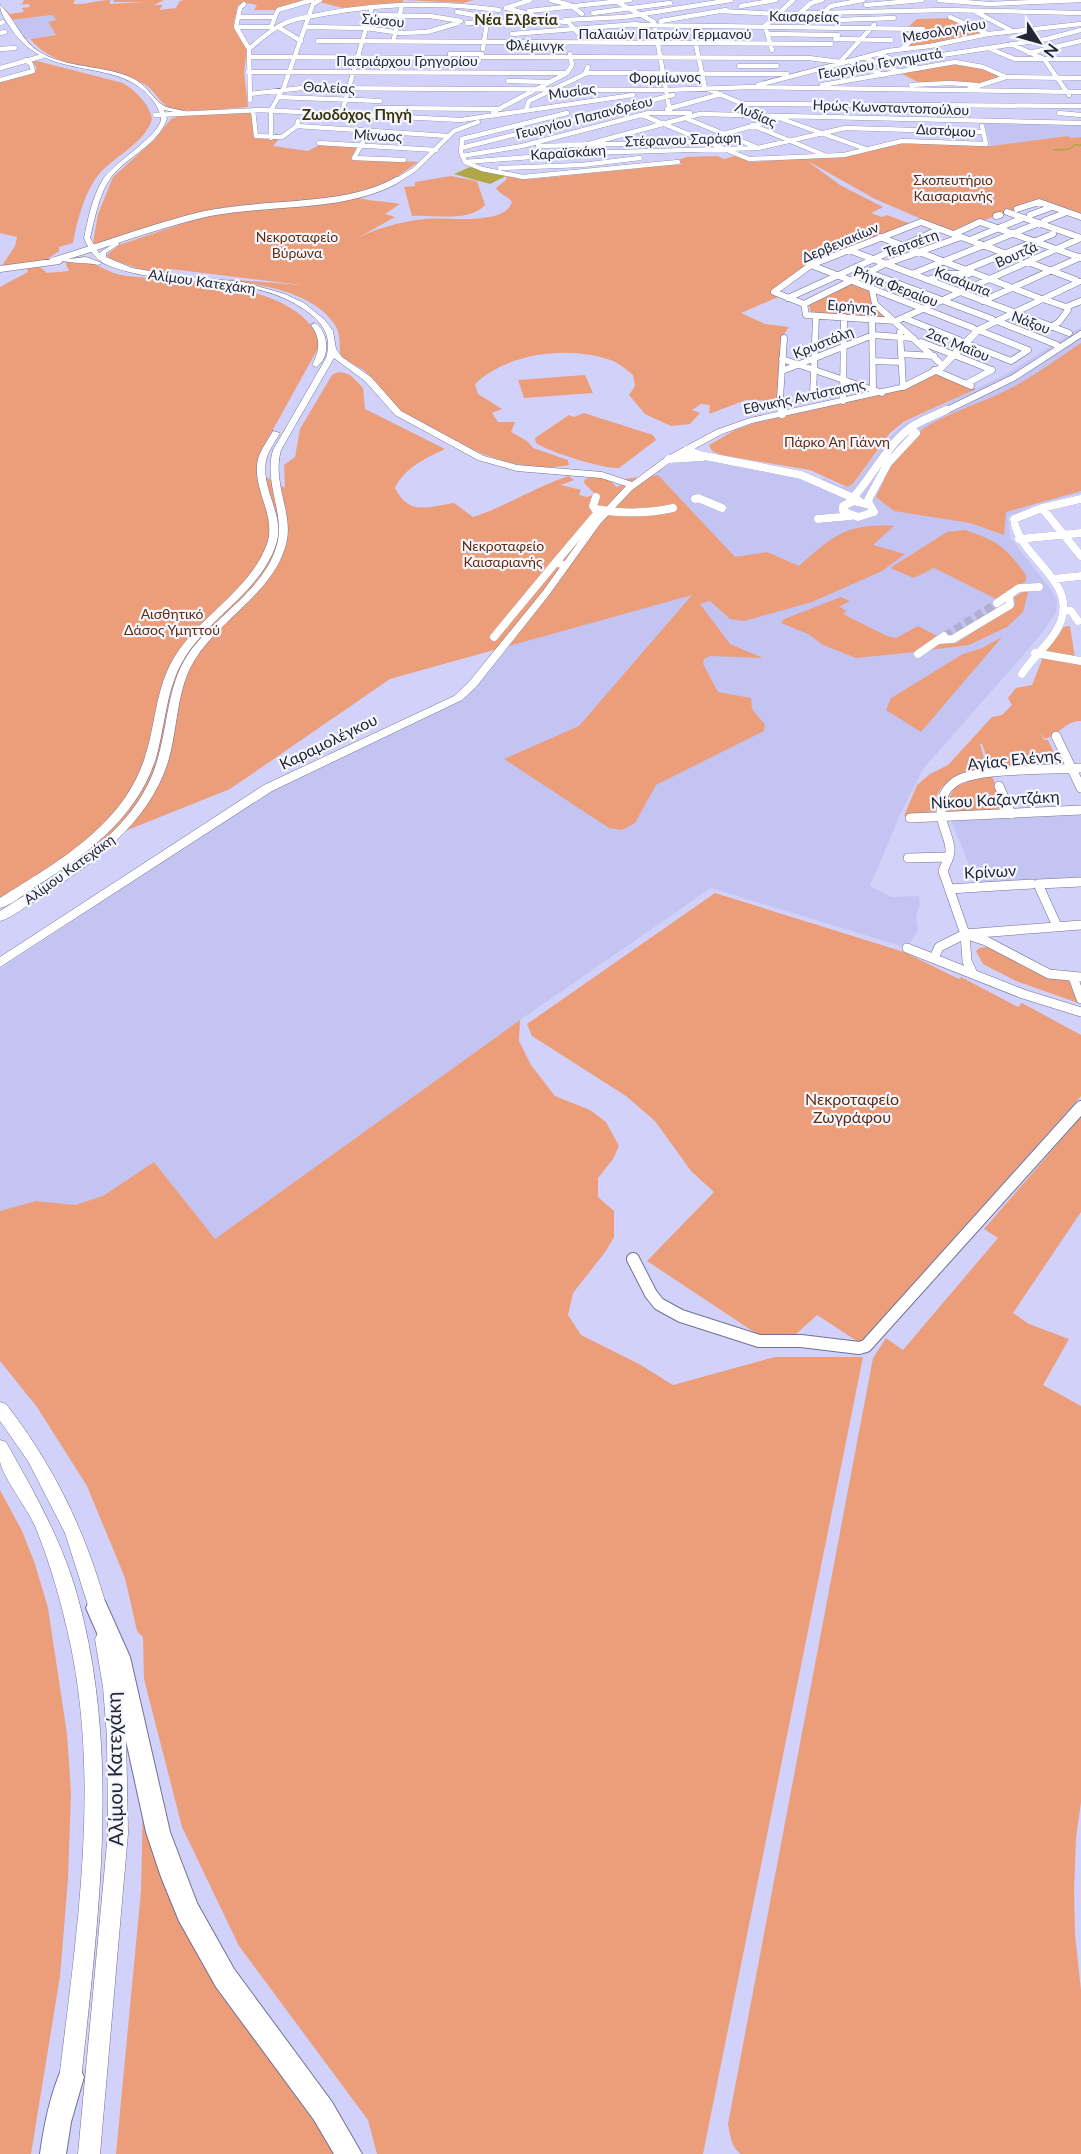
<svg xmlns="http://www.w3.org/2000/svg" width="1081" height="2154" font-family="Lato,sans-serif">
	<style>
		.built { fill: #c4c4f3 }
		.green { fill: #ec9e7b }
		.water { fill: #afa746 }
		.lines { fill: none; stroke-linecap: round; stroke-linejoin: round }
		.stream { stroke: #afa746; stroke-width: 1.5 }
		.minor-tunnel { stroke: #afafd2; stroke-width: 8; stroke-dasharray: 8 4; stroke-linecap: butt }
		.minor-far4-casing { stroke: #717195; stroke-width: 5 }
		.minor-far3-casing { stroke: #717195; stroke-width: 7 }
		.minor-far2-casing { stroke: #717195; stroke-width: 8 }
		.minor-far1-casing { stroke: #717195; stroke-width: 10 }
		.minor-casing { stroke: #717195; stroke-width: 14 }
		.major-casing { stroke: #717195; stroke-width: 1 }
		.highway-casing { stroke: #717195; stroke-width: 2 }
		.minor-far4 { stroke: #fff; stroke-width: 4.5 }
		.minor-far3 { stroke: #fff; stroke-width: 6 }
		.minor-far2 { stroke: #fff; stroke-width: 8 }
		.minor-far1 { stroke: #fff; stroke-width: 9 }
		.minor { stroke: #fff; stroke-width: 12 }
		.major { fill: #fff; fill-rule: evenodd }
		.highway { fill: #fff; fill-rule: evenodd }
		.labels { text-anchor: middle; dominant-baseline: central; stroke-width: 4.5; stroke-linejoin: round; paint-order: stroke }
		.far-street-label { font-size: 14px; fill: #252534; stroke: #f5f6fe }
		.far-park-label { font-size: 14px; fill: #632c10; stroke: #f5f6fe }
		.far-neighbourhood-label { font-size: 15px; font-weight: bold; fill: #373409; stroke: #f5f6fe }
		.street-label { font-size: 16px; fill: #252534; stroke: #f5f6fe }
		.park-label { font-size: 16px; fill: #632c10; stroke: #f5f6fe }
		.near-street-label { font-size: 20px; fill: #252534; stroke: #f5f6fe }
	</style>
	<rect width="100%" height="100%" fill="#d1d1f9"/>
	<path class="built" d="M53,15L57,20L47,22L56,35L25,39L11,20Z
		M984,123L1081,125V137L1071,138L1067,136L991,146Z
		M1081,327V493L1038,504L1008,517L1010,537L1052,591L1057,602L1056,613L1039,637L923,769L899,817L870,886L892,897L919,896L920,904L916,917L918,930L907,948L711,888L520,1020L214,1240L154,1162L103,1196L75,1205L36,1201L0,1211V969L293,776L462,698L635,485L673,463L704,459L794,476L814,484L824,478L840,486L847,487L854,484L887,439L906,422L1005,375Z
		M1081,815V879L977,884L951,821Z"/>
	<path class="green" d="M24,0H75L73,4C87,5 96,0 110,0V4L145,2H113L114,0H164L154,5H163L159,10L176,8L180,1L184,0H303L275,10H254L257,5L246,3L238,5L234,22L247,49L244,72L248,107C228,108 193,114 174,109C159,106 157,91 144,84C108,66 57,72 30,39L56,35L48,22L57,20L52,15L11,20L3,7L10,14L24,12L22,8L30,7L29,4L14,5L22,4Z
		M322,0H474L463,3L404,0L401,4L374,5L347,9L319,2Z
		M951,18L983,33L932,45L905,47L924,29L909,26L917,19Z
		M37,61L123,83C135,90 150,105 152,119C146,142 115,156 100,173C85,190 77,221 73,243L59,247V251L44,261L1,267L15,246L17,237L0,233V81L33,72L37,68L32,62Z
		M953,63L982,69L1002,76L977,84L918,82L902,74Z
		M252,112L254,136L280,138L273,146L308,151L321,144L357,147L351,158L418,162L381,188L330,198L226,210L99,244L93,243L98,214L113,177L154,140L171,119L182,115Z
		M1067,136L1071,138L1081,137V215L1039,201L979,222L954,233L875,199L806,160L840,185L883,207L871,213L882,217L887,215L911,224L809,264L772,290L771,293L778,297L741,313L765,324L789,327L781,339L777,401L746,400L709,414L710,405L701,404L692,410L700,413L690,424L671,426L645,414L629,395L635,386L633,375C627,370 620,364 613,361C571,345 508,352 475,384L478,394L502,409L492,413L498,422H515L511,432L527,441L533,448L568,460L569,465C508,476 457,442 405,415L395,406L365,371L341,357C338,346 342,336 335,325C313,291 260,285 224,279L302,285L171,269L165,274L152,273L110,259L107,255L119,245L208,215L353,197C369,201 383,201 400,204L385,214L395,217L352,241C372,229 400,222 424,219C444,216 504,227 512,202C507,195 499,194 496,188L506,180L507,176L532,179L682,164L678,160L687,157L717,156L724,159L735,156L751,162L848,156L904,142L991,146Z
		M451,176L477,181L485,205C469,223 433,214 412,216L404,187L415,186V182Z
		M73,261C81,262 89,262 96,265C105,269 112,273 121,275C179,284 296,278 321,343L266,442L259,473L285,488L284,465L295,457L300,429L332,375C346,367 354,379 363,388L365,409L445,449C426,458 404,468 395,488C409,516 427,507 454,503L473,517C507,506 535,487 569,476L574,480L561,485L581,490L579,495L587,497L595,494L584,483L585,479C596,476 610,476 616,487L625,484L624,479L658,475L735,557L767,552L799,566C833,536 846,523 894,526L873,545L905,554L882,571L812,602L744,621L730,619L710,601L700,604L730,644L763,658L710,656L704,659L703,664L718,692L751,698L752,709L765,725L764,731L656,785L635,823L622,830L609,828L504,759L579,726L692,595L390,679L230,789L70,853L0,899V287L28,272L27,269L39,266L47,273L69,271L65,262Z
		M866,276L870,278L872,304L889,319L811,313L809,305Z
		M1081,343V491L1006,512L1004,535L970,523L894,511L876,497C885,479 893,456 908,441C935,415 974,407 1007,390C1033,377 1057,359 1081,343Z
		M936,373L976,389L905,421L890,433L853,484L847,487L810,470L721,455L712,451L709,445L735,430L755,423L891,392Z
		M585,375L593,393L524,398L518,380Z
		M584,413L653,435L656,440L619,468C603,469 549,452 536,443L535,438L569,415L574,417Z
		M965,530C1000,542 1004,546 1026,575V581L996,599L934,568L914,578L890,568L947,532Z
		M1029,589L1023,612L1007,627L969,645L929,650L941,642L956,643L1015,605L1014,597Z
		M841,597L850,601L839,607L847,611L843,614L887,636L896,638L918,626L937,636L915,652L856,658L823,645L808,634L781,623L784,619Z
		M1070,626L1075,658L1042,652L1062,627Z
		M1002,637L921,732L886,710L891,698L963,654L982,648Z
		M1043,657L1081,663V721C1064,721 1061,734 1045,739L1040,733L1044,740H1048L1059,763L990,766L982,744H980L987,769C962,775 929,781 936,815L904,816L917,785L930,774L948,765L992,717L1002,715L1012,705L1008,698L1016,688L1032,685Z
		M992,776L1006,811L948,814L947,802L955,787L976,778Z
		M715,893L904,952L959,979L961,977L1018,1007L1022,1003L1081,1035V1096L860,1343L817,1315L795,1335L757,1334L647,1261L714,1192L691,1171L655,1121L626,1096L532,1036L527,1024Z
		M987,947L1049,978L1069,981L1078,1003L1016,981L983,964L976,951L980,948Z
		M520,1020L519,1041L531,1065L555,1096L590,1110L606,1122L619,1146L613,1159L598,1178V1197L614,1211V1237L606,1251L573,1293L568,1315L581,1335L639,1364L673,1385L775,1357H863L703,2154H377L368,2120L239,1946L182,1827L144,1679L143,1637L137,1631L125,1578L87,1486L37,1407L0,1361V1211L36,1201L75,1205L103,1196L154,1162L215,1239Z
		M1081,1117V1212L1013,1313L1029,1324L1069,1339L1043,1385L1081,1406V1802L1076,1838L1074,1890L1075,1935L1081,1990V2154H741C731,2148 730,2134 728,2124L873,1358L886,1338L903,1350L998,1238L984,1229Z
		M0,1490L22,1531L35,1564L48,1608L67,1734L71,1792L68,1879L60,1976L31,2154H0Z
		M143,1802L154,1848L338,2154H116L141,1891Z"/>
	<path class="water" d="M470,167L506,176L490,184L454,174Z"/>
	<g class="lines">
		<path class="stream" d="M1054,150L1070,149L1074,145H1081"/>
		<path class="minor-tunnel" d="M945,636L997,603"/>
		<g class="minor-far4-casing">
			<path id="minor-far4" d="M551,0L570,5L582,14
				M939,0L989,4L1081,0
				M617,2L654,22L670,112
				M244,4L240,8L236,27L249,49
				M866,5L922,0
				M741,6L776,0
				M506,8L530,0
				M507,8L552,21L568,22L578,33
				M826,10L831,6L863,0
				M529,11L630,0
				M720,11L778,14L945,10L1081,13
				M457,12L480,16
				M976,12L1012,31
				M593,13L670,3
				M799,14L811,3L822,0
				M369,15L430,16L461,21
				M239,17H274
				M950,17L988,34
				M565,20L624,17L731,0
				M838,20L894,18
				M661,21L726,10
				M0,23L3,22
				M467,23L543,21
				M633,25L923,29L902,49
				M692,26L705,88L743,104L1081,106
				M236,27H271L273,30
				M271,27L278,10L312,0
				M278,27L301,41
				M305,27L366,28L401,33L427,32L458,23
				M0,33L5,32
				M512,34L637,24
				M767,34L838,35
				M394,38L402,5
				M835,39L891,40
				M318,41L831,44
				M1011,44L1044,59L1069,95
				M988,48L1015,59H1081
				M0,49L15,48
				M483,49L487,22
				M772,50L765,26L793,0
				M1029,53L1081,41
				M450,54H482
				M879,54L918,69
				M249,57L449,58
				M481,57L809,58L840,62
				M865,58L900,72
				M916,59L1047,39L1081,30
				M848,61L884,75
				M449,62L479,61
				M838,64L874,25
				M739,66H777
				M0,68L43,56
				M248,72L566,73
				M586,73L787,74
				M0,80L33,71L31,64L26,60
				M508,81L550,82
				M758,85L888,51L930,46L988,34L1081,24
				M822,85L955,62L983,67L1006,77
				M911,85L950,83L976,85
				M969,89L1006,77L1081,78
				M250,94L302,88L665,90L753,87L1081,92
				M278,97L380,101
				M250,100L249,49C259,40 270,30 283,24C295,18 310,17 323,14C382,3 440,2 499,10
				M378,108L500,109
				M667,109L721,94
				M253,110L256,136L282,137L297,126L298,121
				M526,110L529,101L585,74L588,67
				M342,112L372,7
				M493,112L567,73L572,65L570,54
				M567,113L462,139L461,152L465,162L482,169L523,177L678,162
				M649,113H690
				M1059,113L1081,115
				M155,115L260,110L461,120L633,95
				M642,115L749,159L844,155L902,141L986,144L982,126
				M685,118L756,147
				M782,119L866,149
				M752,125L824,155
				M297,126L448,136
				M271,138V110L284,87L313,4L320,0
				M363,142L354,158L404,160
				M319,143L436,150
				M538,146L696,142L780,118
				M581,146L700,114L1081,123
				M461,148L673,95
				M462,156L522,146L649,113
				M465,162L583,153L758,148L845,128L983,132
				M500,168L582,165L640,158
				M394,182L414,170L454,131L478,122"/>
		</g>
		<g class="minor-far3-casing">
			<path id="minor-far3" d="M1017,209L1039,202L1081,217
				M1007,212L1081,238
				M1030,215L1052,207
				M996,216L1000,215
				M1044,221L1067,212
				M954,234L980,222L1081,258
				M880,237L1039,298
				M970,240L1023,218
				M849,250L1069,333
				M52,261C103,246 153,226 205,214C263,201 345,210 397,180
				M1028,262L1076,280
				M811,265L973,328
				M0,269L59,261
				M965,270L1053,234
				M870,273L992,319
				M912,274L1039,223
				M928,280L944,274H969
				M871,285L875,304L939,362
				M788,298L940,229
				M1043,299L1066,307
				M983,301L1081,257
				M804,304L774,292L811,265L921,222L1020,259
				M804,304L806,315L896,321L1081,238
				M804,304L885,264L961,237
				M1066,307L1081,301
				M904,318L959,340
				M872,319L873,390
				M997,321L1057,345
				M1051,327L1059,322L1068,310L1066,307
				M978,330L1028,350
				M900,332L903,387
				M921,342L992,370
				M965,343L1011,361L1028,350
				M901,354L934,356
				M782,359L882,393
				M873,361L902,362
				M934,370L971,386
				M782,371L873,335L913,338
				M966,384L992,370
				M813,396L816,316
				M843,401L844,317
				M782,412L780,398L784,338
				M943,412L1013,378L1081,334"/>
		</g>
		<g class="minor-far2-casing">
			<path id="minor-far2" d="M782,410V414
				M687,450L700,455L801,475L858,500
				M669,459L702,457
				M596,497L593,506L595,509C622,514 646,514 673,508
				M695,499L698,498L722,508
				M854,501L870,505L874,512L858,517L843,511V506Z
				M849,502C873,478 887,442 916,424C925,419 936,415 946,410
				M870,505L868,500L888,463L916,433
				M1042,508L1081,556
				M818,519L851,516
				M1019,539L1081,533
				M561,564L556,562L600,510
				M1053,579L1081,576
				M997,603L1019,588L1039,587
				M1064,610L1071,611L1078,621
				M494,637L556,562
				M939,640L953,639L1010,605L1009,595
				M1035,653L1081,661
				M918,654L944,636
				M1022,674C1033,656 1054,641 1061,621C1076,579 1018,557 1014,519L1042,508L1081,499"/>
		</g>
		<g class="minor-far1-casing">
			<path id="minor-far1" d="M1056,736L1081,788
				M999,786L1011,814
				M910,818L1081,810
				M908,858L949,857
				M949,889L1032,884
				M1057,926L1038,884L1081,882
				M971,936L986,941L1049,974L1081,977
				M907,948L1023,994L1081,1012
				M934,958L939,947L965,934L1081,925
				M973,974L967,961L965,934L943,871C945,865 951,856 950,849C949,835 940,824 941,809C941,796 948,785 960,779C985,768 1051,770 1081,768
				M1073,977L1081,999"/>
		</g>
		<g class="minor-casing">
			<path id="minor" d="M633,1259L651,1294L659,1304L681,1316L759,1341H801L859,1348L866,1346L1081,1107"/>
		</g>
		<g class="major-casing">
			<path id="major" d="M0,5C15,18 20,39 38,51C63,67 94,65 122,74C146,82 145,90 161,104C167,109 180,109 187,112L184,114L164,110L167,119C158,145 128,156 112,176C99,193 95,218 90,238L99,253L116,242L120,244L106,253V257L132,268L180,276L243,282L285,294L304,303L325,320L333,331L336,349L342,357L371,377L401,411L484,456L517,465L602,472L632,482L666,457L716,430L750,418L900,385L938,366L975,328L1078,279H1081V284L981,332L944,370L906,389L752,423L722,434L672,461L632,490L600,524L549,595L476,687L462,700L272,791L0,967V957L264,785L454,696L468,683L543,591L594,520L626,486L601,478L517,471L478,460L395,415L365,381L334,358L281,450C271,485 296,515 285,548C270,595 219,620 194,661C176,691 178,729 168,762C148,825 92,864 39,898C27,905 14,917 0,921V911C60,873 136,834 157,761C168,726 167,687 187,656C212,618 262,592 276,548C287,515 263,485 273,450L326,358C331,341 327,329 314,317C267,276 199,286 142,275C130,272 114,269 103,263C93,256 88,248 84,238C88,219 92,198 102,181C112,163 160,136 161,119C161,114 157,106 154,102C121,54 49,85 12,30C7,22 0,14 0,5Z
				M86,257L102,263L98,265C86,262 70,264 61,260Z
				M315,323C329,332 331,358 316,367L312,365C320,350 321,339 311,325Z
				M273,431L280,433C275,442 268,451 266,461C261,489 284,514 277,541C264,588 213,615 187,654C166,685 166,723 156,758C137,818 86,855 35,887C24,894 12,905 0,908V898C57,862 121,827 144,760C156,725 155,688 175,656C201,615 250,590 267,544C277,515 251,488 258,459C261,449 268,440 273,431Z
				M0,1402L6,1404C48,1458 78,1516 99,1582C102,1593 110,1610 105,1621L99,1624L93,1621L65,1533L28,1461L0,1421Z
				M0,1440L6,1442C34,1492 63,1542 78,1598C121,1755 98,1920 81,2080L78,2088L70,2091L62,2088L59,2080C76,1938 100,1789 71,1647C62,1605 51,1565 35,1526C27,1508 4,1479 0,1462C0,1455 0,1446 0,1440Z
				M104,1630L110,1633L113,1639L121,1687L126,1736L128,1833L100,2154H78L108,1833L107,1736L103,1687L95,1639L98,1633Z"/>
		</g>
		<g class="highway-casing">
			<path id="highway" d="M97,1597L105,1601L130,1657L170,1832L197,1903L234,1969L332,2102L362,2154H334L314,2120L216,1987L179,1921L161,1877L146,1832L108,1658L86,1608L89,1601Z
				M71,2064L80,2068L84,2077L71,2122L66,2154H40C44,2125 50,2095 62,2068Z"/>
		</g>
		<use href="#minor-far4" class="minor-far4"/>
		<use href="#minor-far3" class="minor-far3"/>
		<use href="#minor-far2" class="minor-far2"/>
		<use href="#minor-far1" class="minor-far1"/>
		<use href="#minor" class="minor"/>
		<use href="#major" class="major"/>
		<use href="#highway" class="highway"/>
	</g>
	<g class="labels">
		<g class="far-street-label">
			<text transform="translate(804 16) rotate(1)">Καισαρείας</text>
			<text transform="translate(383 20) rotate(5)">Σώσου</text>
			<text transform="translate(944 30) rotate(-10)">Μεσολογγίου</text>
			<text x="665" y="33">Παλαιών Πατρών Γερμανού</text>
			<text transform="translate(535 45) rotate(1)">Φλέμινγκ</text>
			<text x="407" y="60">Πατριάρχου Γρηγορίου</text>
			<text transform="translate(880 63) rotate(-10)">Γεωργίου Γεννηματά</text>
			<text transform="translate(665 77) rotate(-1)">Φορμίωνος</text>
			<text transform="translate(329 87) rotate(2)">Θαλείας</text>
			<text transform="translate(572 91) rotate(-8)">Μυσίας</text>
			<text transform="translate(891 107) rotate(2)">Ηρώς Κωνσταντοπούλου</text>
			<text transform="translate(756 114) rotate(23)">Λυδίας</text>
			<text transform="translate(584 117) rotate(-14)">Γεωργίου Παπανδρέου</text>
			<text transform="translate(946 130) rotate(3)">Διστόμου</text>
			<text transform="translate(378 135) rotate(3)">Μίνωος</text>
			<text transform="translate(683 139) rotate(-2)">Στέφανου Σαράφη</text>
			<text transform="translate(568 152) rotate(-4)">Καραϊσκάκη</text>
			<text transform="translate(840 242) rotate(-23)">Δερβενακίων</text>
			<text transform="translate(911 243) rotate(-20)">Τερτσέτη</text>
			<text transform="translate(1016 254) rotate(-24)">Βουτζά</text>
			<text transform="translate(202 281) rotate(8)">Αλίμου Κατεχάκη</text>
			<text transform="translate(963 281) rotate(21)">Κασάμπα</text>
			<text transform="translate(896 286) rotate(21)">Ρήγα Φεραίου</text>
			<text transform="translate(852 306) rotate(4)">Ειρήνης</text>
			<text transform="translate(1031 322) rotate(21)">Νάξου</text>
			<text transform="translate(823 342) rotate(-22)">Κρυστάλη</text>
			<text transform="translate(958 344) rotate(22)">2ας Μαΐου</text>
			<text transform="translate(804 396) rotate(-12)">Εθνικής Αντίστασης</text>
			<text transform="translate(69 869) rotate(-36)">Αλίμου Κατεχάκη</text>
		</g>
		<g class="far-park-label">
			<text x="953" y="179">Σκοπευτήριο<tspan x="953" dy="16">Καισαριανής</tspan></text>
			<text x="297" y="236">Νεκροταφείο<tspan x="297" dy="16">Βύρωνα</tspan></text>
			<text x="837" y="441">Πάρκο Αη Γιάννη</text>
			<text x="503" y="545">Νεκροταφείο<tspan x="503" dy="16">Καισαριανής</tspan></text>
			<text x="172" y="613">Αισθητικό<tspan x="172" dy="16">Δάσος Υμηττού</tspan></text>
		</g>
		<g class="far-neighbourhood-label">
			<text x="516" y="19">Νέα Ελβετία</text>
			<text x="357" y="114">Ζωοδόχος Πηγή</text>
		</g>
		<g class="street-label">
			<text transform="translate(328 741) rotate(-26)">Καραμολέγκου</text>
			<text transform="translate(1014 759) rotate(-6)">Αγίας Ελένης</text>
			<text transform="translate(995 799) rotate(-3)">Νίκου Καζαντζάκη</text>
			<text transform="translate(990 871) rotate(-3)">Κρίνων</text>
		</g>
		<g class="park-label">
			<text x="852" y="1098">Νεκροταφείο<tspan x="852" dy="18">Ζωγράφου</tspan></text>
		</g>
		<g class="near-street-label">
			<text transform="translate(114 1769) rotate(-91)">Αλίμου Κατεχάκη</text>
		</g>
	</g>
	<g transform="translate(1039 42) rotate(126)" stroke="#f5f6fe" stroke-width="4.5" paint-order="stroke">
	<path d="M0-4.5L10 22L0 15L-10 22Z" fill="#252534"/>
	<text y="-9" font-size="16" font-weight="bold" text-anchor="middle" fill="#252534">N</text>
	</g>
</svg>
